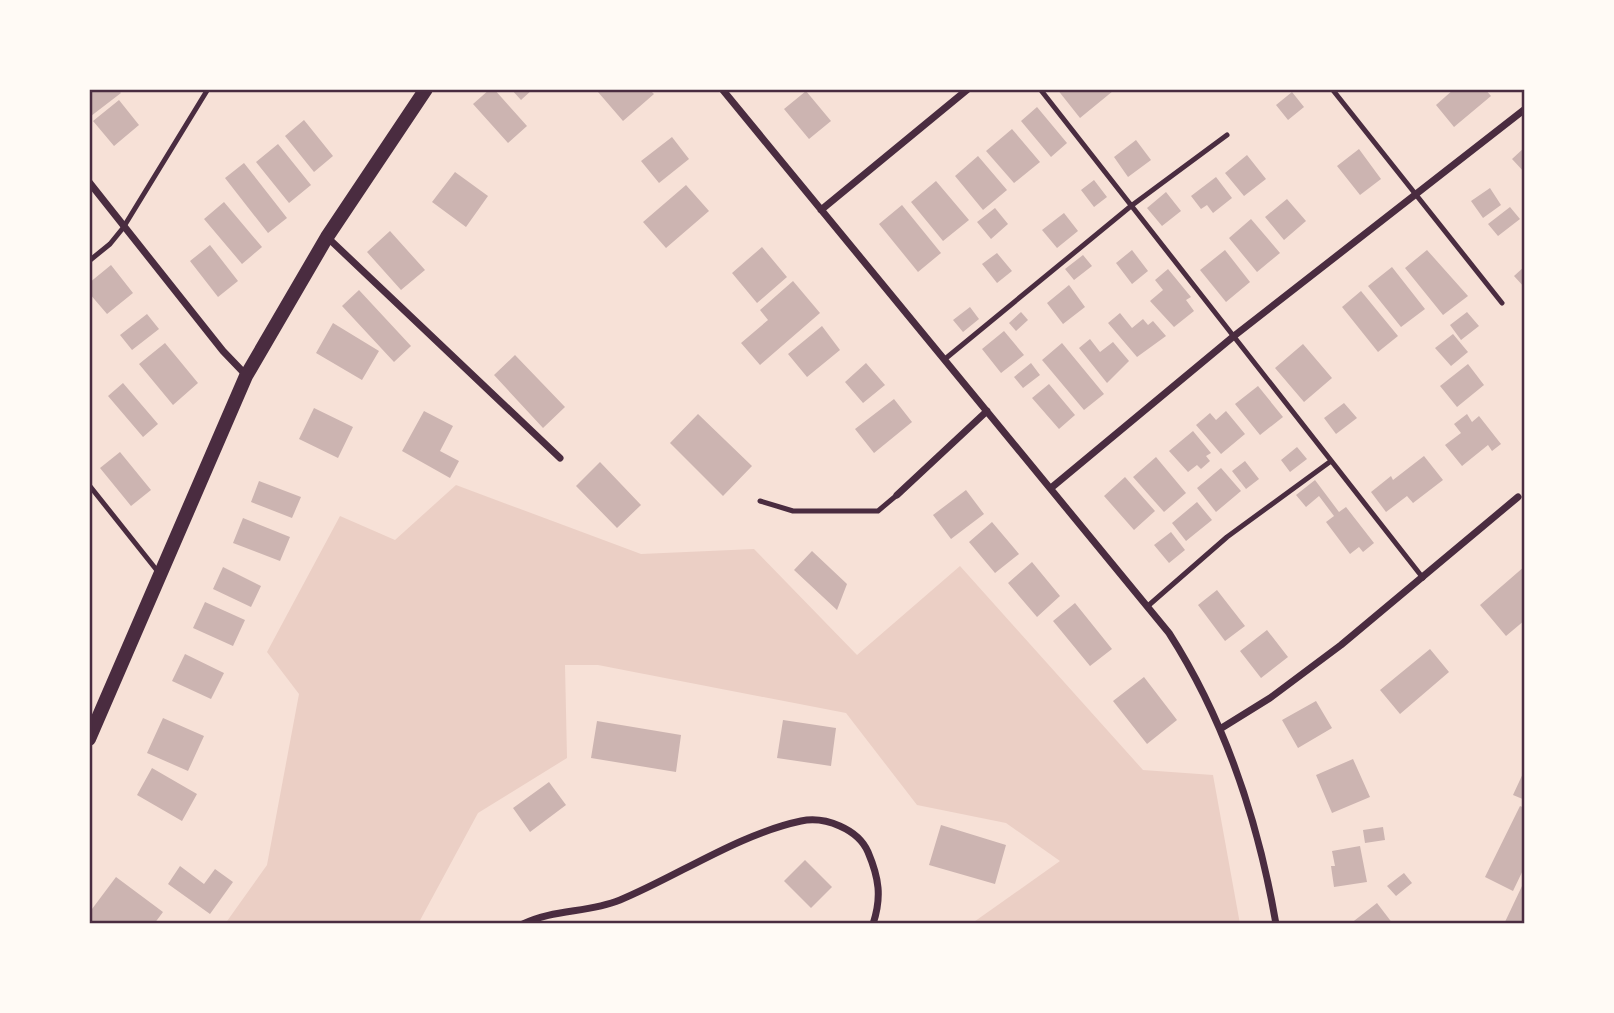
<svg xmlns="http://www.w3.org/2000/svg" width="1614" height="1013" font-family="'Open Sans',sans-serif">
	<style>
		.green { fill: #ebcfc5 }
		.building { fill: #ccb4b1 }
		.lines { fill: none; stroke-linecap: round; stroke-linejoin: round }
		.service { stroke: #4a2c40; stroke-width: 5 }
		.minor { stroke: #4a2c40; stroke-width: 7 }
		.secondary { stroke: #4a2c40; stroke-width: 14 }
		.neatline { fill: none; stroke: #4a2c40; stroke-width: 2.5 }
	</style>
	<rect width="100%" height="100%" fill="#f7e1d7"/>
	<path class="green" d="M456,485L641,554L754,549L857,655L960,566L1143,770L1213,775L1240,924H971L1060,861L1006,823L917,805L846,713L598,665H565L567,758L478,813L418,924H225L267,865L299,694L267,652L340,516L395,540Z"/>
	<path class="building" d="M89,89H117L121,93L91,116Z
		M490,89H494L527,126L508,143L473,104Z
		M511,89H533L521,100Z
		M601,89H649L654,94L623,121L598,92Z
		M1057,89H1111L1113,91L1080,118Z
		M1454,89H1485L1491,96L1454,127L1436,105Z
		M806,91L831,121L809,139L784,109Z
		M1292,92L1304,107L1288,120L1276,105Z
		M119,100L139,125L114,146L93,121Z
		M1037,107L1067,143L1051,157L1021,121Z
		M304,120L333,156L314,172L285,136Z
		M1012,129L1040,162L1014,183L986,151Z
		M672,137L689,159L659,183L641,161Z
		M1136,140L1151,160L1128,177L1114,157Z
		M278,144L311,185L289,203L256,162Z
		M1525,147V173L1512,159Z
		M1359,149L1381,179L1360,195L1337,166Z
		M1247,155L1266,179L1244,196L1225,173Z
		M978,156L1007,190L983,210L955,176Z
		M244,163L287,218L268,233L225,178Z
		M455,172L488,196L466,227L432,202Z
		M1216,177L1232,198L1213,213L1207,205L1201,209L1191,196Z
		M1094,180L1107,197L1094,207L1081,190Z
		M936,181L969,220L943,241L911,202Z
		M686,185L709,211L666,248L643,222Z
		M1490,188L1501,205L1483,218L1471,201Z
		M1166,192L1181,211L1162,226L1147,208Z
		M1287,199L1306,221L1284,240L1265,217Z
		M224,202L262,247L242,264L204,219Z
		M902,205L941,253L918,272L879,224Z
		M1510,207L1520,219L1498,236L1488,224Z
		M995,208L1008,224L991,239L977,222Z
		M1064,213L1078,231L1057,248L1042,230Z
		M1251,219L1280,253L1257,272L1229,238Z
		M390,231L425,270L401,290L367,252Z
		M210,245L238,281L218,297L190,261Z
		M762,247L787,277L757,303L732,273Z
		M1132,250L1148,271L1132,284L1116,263Z
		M1225,250L1250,282L1226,302L1200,270Z
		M1427,250L1468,296L1443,315L1405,268Z
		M997,253L1012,271L997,283L982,264Z
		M1083,255L1092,266L1074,280L1065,269Z
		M111,265L133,293L107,314L89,293V283Z
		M1525,266V288L1514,276Z
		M1392,267L1425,309L1401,327L1368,286Z
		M1168,269L1191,297L1186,300L1194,311L1174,327L1150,301L1163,290L1155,280Z
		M793,281L820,313L760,365L741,343L768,320L760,310Z
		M1069,285L1085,307L1063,324L1047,303Z
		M359,290L411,346L394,362L342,306Z
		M1361,291L1398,336L1378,352L1342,307Z
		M970,307L979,319L963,332L953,320Z
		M1021,312L1028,320L1016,331L1009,323Z
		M1467,312L1479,326L1461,340L1450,325Z
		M1120,313L1132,328L1143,319L1148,325L1153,321L1166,336L1137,357L1108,323Z
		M147,314L159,329L132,350L120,335Z
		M333,323L379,351L362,380L316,353Z
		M822,326L840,350L807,377L788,354Z
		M1004,331L1024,355L1001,373L982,349Z
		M1453,334L1468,352L1451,366L1435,348Z
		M1090,339L1100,352L1113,342L1129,361L1107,383L1079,348Z
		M165,343L198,383L173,405L139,364Z
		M1062,343L1104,394L1084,410L1042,360Z
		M1303,344L1332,378L1304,402L1275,368Z
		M515,355L565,407L543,428L494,375Z
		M866,363L885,385L863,403L845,382Z
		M1031,363L1040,375L1023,388L1014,377Z
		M1468,364L1484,385L1457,407L1440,386Z
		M123,383L158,424L143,437L108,396Z
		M1049,384L1075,415L1059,429L1032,398Z
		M1258,386L1283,417L1260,435L1235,404Z
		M894,399L912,422L874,453L855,429Z
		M1344,403L1357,418L1336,434L1324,418Z
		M314,408L353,427L338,458L299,439Z
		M424,411L453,426L440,451L459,461L450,478L402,451Z
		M1226,411L1245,434L1221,454L1196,425L1210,413L1216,420Z
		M698,414L752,466L723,496L670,443Z
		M1467,414L1472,422L1479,416L1501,444L1492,451L1488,445L1462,466L1445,445L1461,433L1454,424Z
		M1193,431L1211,453L1206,456L1210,461L1201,469L1197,465L1188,472L1169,451Z
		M1297,447L1307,459L1290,472L1281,460Z
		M120,452L151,490L131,506L100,468Z
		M1424,456L1443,480L1413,503L1407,496L1386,512L1371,492L1391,476L1393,480Z
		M1156,457L1186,493L1164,512L1133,477Z
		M1245,461L1259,479L1246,489L1232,471Z
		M600,462L641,505L617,528L576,486Z
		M1221,468L1241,491L1216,512L1197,488Z
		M1125,477L1155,511L1134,530L1104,496Z
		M1315,480L1339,512L1346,507L1374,543L1363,552L1359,547L1350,554L1326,522L1334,516L1319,496L1306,507L1296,495Z
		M259,481L301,497L292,518L251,502Z
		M966,490L984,514L951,539L933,515Z
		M1197,502L1212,520L1186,541L1172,523Z
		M243,518L290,537L280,561L233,543Z
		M992,522L1019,554L995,573L969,542Z
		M1171,532L1185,550L1169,563L1154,545Z
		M812,551L847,584L837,610L794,570Z
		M1032,562L1060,596L1037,617L1008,583Z
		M1525,566V620L1506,636L1480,605Z
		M223,567L261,586L251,607L213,589Z
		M1217,590L1245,626L1225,641L1198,605Z
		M205,602L245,620L233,646L193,628Z
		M1075,603L1112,649L1090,666L1053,621Z
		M1267,630L1288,657L1261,678L1240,651Z
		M1430,649L1449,672L1400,714L1380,690Z
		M185,654L224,673L211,699L172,681Z
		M1144,677L1177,720L1147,744L1113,701Z
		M1316,701L1332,728L1298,748L1282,720Z
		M163,718L204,736L188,771L147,753Z
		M783,720L836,728L831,766L777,758Z
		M597,721L681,735L676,772L591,758Z
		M1353,759L1370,797L1332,813L1316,775Z
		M152,768L197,794L182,821L137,795Z
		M1525,769V800L1513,795Z
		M549,782L566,805L530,832L513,808Z
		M1520,806L1525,808V866L1513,891L1485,877Z
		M941,825L1006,845L995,884L929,865Z
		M1383,827L1385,840L1365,843L1363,830Z
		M1360,846L1367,882L1334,887L1331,866H1335L1332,851Z
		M805,860L832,887L811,908L784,881Z
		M180,866L204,884L215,869L233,882L210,914L168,884Z
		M1404,873L1412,883L1396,896L1387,886Z
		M116,877L163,912L154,924H89V913Z
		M1522,886L1525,888V924H1504Z
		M1377,903L1393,924H1350Z"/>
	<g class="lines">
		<path class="service" d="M1040,89L1423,578
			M1332,89L1502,303
			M89,261L110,244L123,228L208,89
			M945,359L1131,206L1227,135
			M89,485L159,573
			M760,501L793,511H878L897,495
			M1149,605L1227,537L1331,461"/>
		<path class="minor" d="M722,89L1169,633C1226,722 1258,820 1276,924
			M89,182L223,351L246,375
			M821,210L968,89
			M327,237L560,458
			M1051,488L1234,336L1525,109
			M897,495L987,411
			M1220,729L1270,698L1341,645L1518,497
			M523,924C554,909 588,913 620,900C678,876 739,834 801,821C825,816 858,829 868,852C879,878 882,897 873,924"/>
		<path class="secondary" d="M89,739L246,376L327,237L426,89"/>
	</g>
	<rect width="1614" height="1013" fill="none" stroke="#fffaf5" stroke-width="182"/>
	<rect x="91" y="91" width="1432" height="831" class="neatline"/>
</svg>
